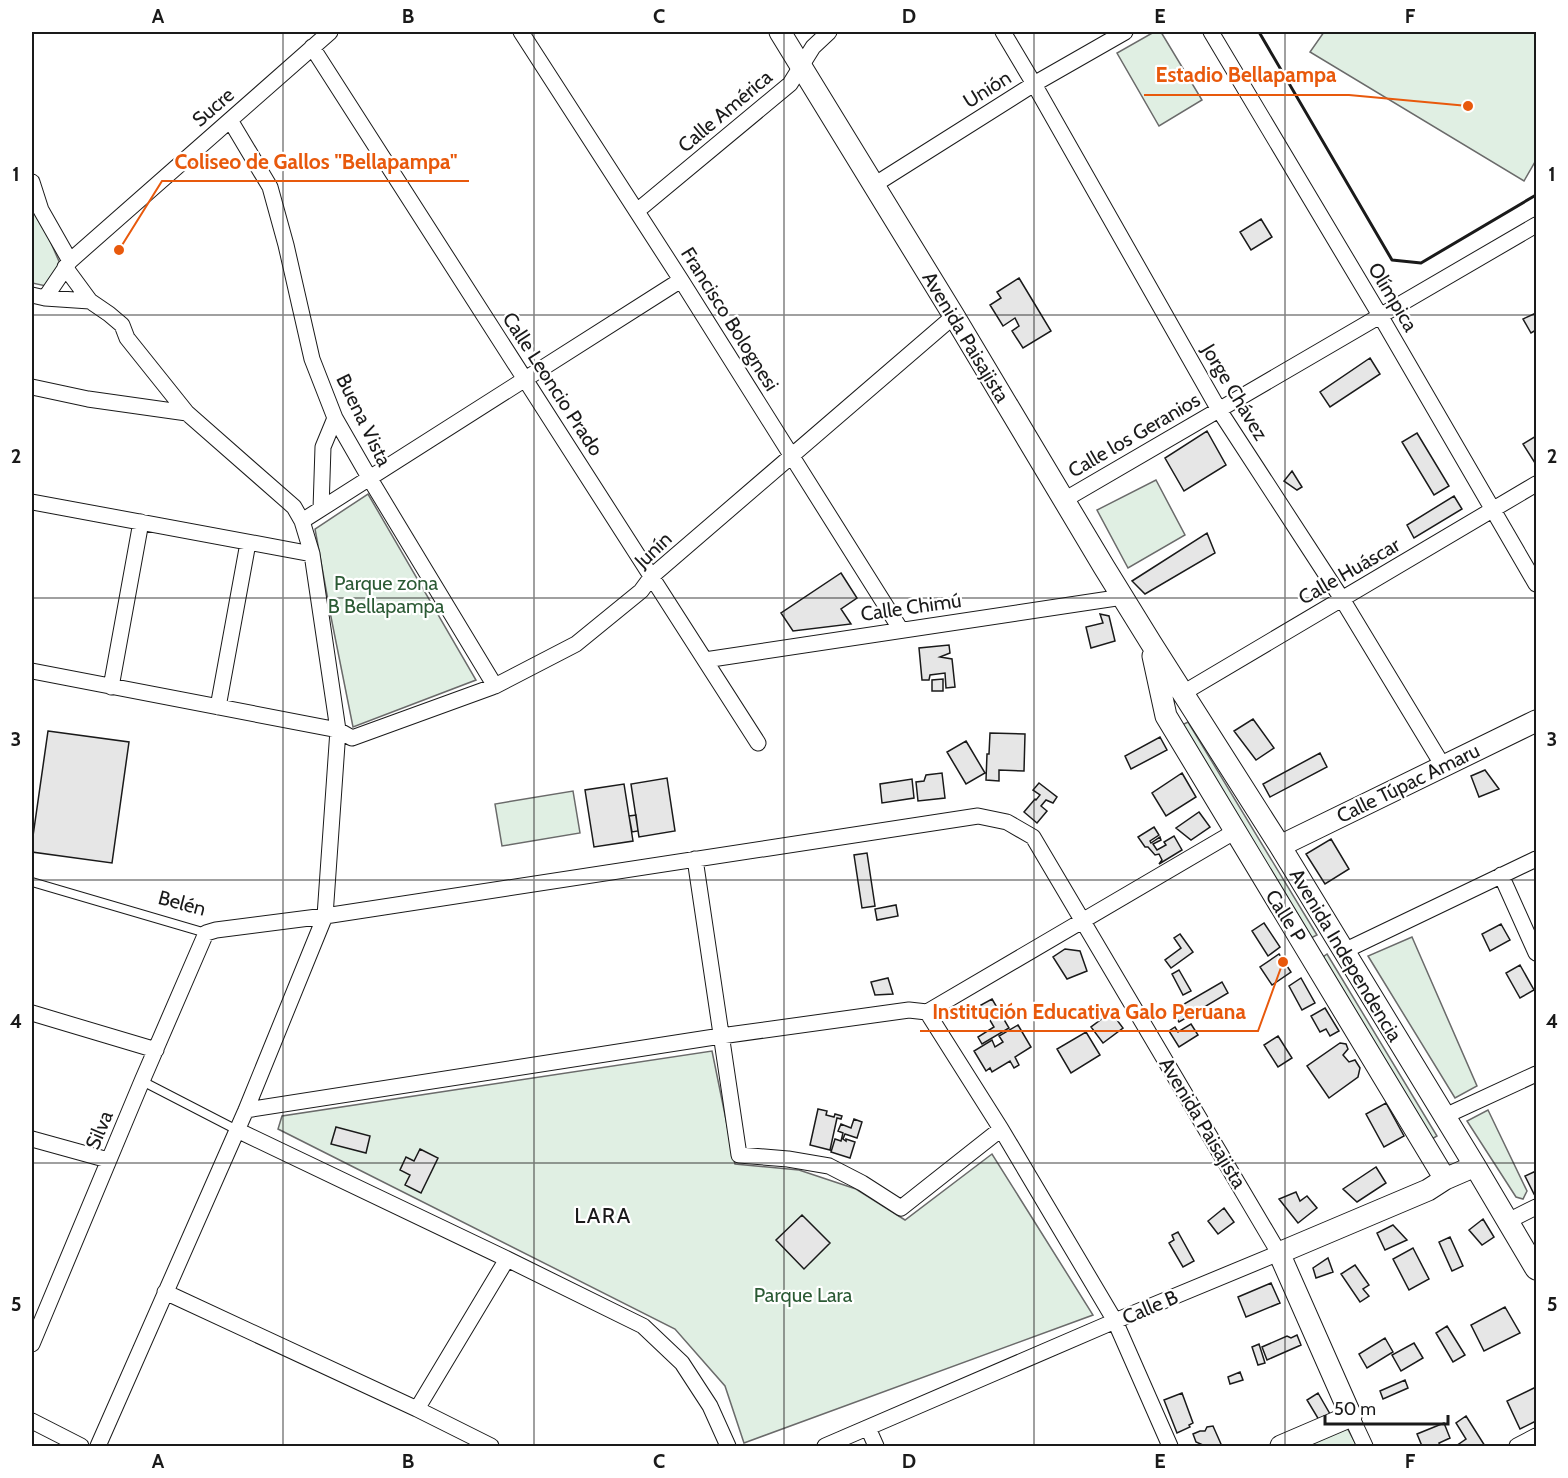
<svg xmlns="http://www.w3.org/2000/svg" width="1568" height="1478" font-family="Cabin,sans-serif">
	<style>
		.green { fill: #e0efe3; stroke: #6a6a6a; stroke-width: 1.5 }
		.building { fill: #e6e6e6; stroke: #1a1a1a; stroke-width: 1.5 }
		.lines { fill: none; stroke-linecap: round; stroke-linejoin: round }
		.lane-casing { stroke: #1a1a1a; stroke-width: 10 }
		.street-casing { stroke: #1a1a1a; stroke-width: 17 }
		.secondary-casing { stroke: #1a1a1a; stroke-width: 23 }
		.lane { stroke: #fff; stroke-width: 8 }
		.street { stroke: #fff; stroke-width: 15 }
		.secondary { stroke: #fff; stroke-width: 21 }
		.wall { stroke: #1a1a1a; stroke-width: 3 }
		.grid { fill: none; stroke: #1a1a1a; stroke-width: 1.5; stroke-opacity: 0.55 }
		.labels { text-anchor: middle; dominant-baseline: central; stroke-width: 4.5; stroke-linejoin: round; paint-order: stroke }
		.street-label { font-size: 20px; fill: #1a1a1a; stroke: #fff }
		.park-label { font-size: 20px; fill: #2b5a34; stroke: #fff }
		.quarter-label { font-size: 22px; letter-spacing: 1.5px; fill: #1a1a1a; stroke: #fff }
		.leader { fill: none; stroke: #e8590c; stroke-width: 2 }
		.callout-dot { fill: #e8590c; stroke: #fff; stroke-width: 2 }
		.callout-label { font-size: 21px; text-anchor: middle; font-weight: bold; fill: #e8590c; stroke: #fff; stroke-width: 4.5; stroke-linejoin: round; paint-order: stroke }
		.neatline { fill: none; stroke: #1a1a1a; stroke-width: 2 }
		.grid-label { font-size: 20px; text-anchor: middle; font-weight: bold; fill: #1a1a1a }
	</style>
	<rect width="100%" height="100%" fill="#fff"/>
	<path class="green" d="M1154,32H1161L1202,100L1159,126L1117,53Z
		M1324,32H1536V160L1524,181L1310,52Z
		M32,199L61,266L46,286L32,283Z
		M1156,480L1185,535L1128,568L1097,510Z
		M368,494L476,680L353,727L331,617L315,529Z
		M1188,722L1317,935L1311,938L1182,725Z
		M573,791L580,833L502,846L495,804Z
		M1412,937L1477,1086L1455,1098L1368,956Z
		M1327,954L1437,1136L1432,1139L1323,957Z
		M712,1051L735,1164L799,1170L856,1189L905,1220L992,1154L1093,1315L744,1443L725,1386L675,1329L278,1129L282,1116Z
		M1488,1110L1527,1191L1523,1199L1516,1197L1467,1121Z
		M1346,1426L1357,1446H1303Z"/>
	<path class="building" d="M1261,219L1272,237L1251,250L1240,232Z
		M1019,278L1051,331L1023,348L1012,331L1019,326L1015,318L1003,326L990,305L1001,298L997,292Z
		M1536,313V330L1531,333L1523,319Z
		M1370,358L1380,374L1330,407L1320,392Z
		M1207,431L1226,465L1184,491L1165,458Z
		M1417,433L1449,486L1434,495L1402,442Z
		M1536,436V463H1535L1523,444Z
		M1292,471L1302,487L1297,490L1284,481Z
		M1454,496L1462,509L1414,538L1407,525Z
		M1207,533L1215,553L1145,594L1132,581Z
		M841,573L857,598L841,609L851,624L793,631L781,613Z
		M1100,614L1109,616L1115,641L1091,648L1086,627L1103,623Z
		M949,645L950,653L940,657L952,659L955,687L946,688L945,673L930,675L929,680H922L919,648Z
		M943,679V691H932V680Z
		M1253,719L1274,748L1256,760L1234,731Z
		M48,731L129,742L112,863L32,852V843Z
		M990,733L1025,734L1024,771L999,770V781L986,780L987,754H989Z
		M1160,737L1167,750L1131,769L1125,756Z
		M966,741L985,773L966,784L947,752Z
		M1320,753L1327,767L1270,797L1263,784Z
		M1485,770L1499,789L1479,797L1471,776Z
		M942,773L945,798L918,801L916,782L924,781L926,775Z
		M1182,773L1196,797L1166,816L1152,793Z
		M667,778L675,831L639,837L631,784Z
		M912,779L914,798L882,803L880,784Z
		M1039,783L1057,797L1053,803L1046,800L1041,806L1047,811L1037,823L1024,812L1035,799L1036,800L1040,795L1033,790Z
		M624,784L633,841L594,847L585,790Z
		M1199,812L1210,827L1191,840L1176,828Z
		M636,815L638,831L632,832L629,816Z
		M1154,827L1159,835L1150,841L1151,843L1160,837L1161,840L1153,844L1157,850L1166,845L1164,842L1174,836L1182,850L1159,864L1162,860L1159,854L1155,855L1148,847H1145L1138,837Z
		M1331,839L1349,869L1325,884L1306,854Z
		M867,853L875,906L862,908L854,855Z
		M896,905L898,916L877,920L875,909Z
		M1264,923L1280,947L1268,956L1252,931Z
		M1501,924L1510,940L1490,951L1482,934Z
		M1180,934L1193,952L1171,968L1165,960L1181,948L1174,938Z
		M1065,949L1080,951L1087,971L1067,979L1053,957Z
		M1279,954L1291,972L1272,985L1260,967Z
		M1520,965L1534,990L1520,998L1506,973Z
		M1179,970L1191,991L1183,995L1172,974Z
		M888,978L893,994L875,995L871,982Z
		M1301,978L1315,1003L1302,1010L1289,986Z
		M1222,982L1228,993L1179,1022L1172,1011Z
		M992,999L1009,1028L982,1044L978,1037L994,1027L981,1005Z
		M1325,1008L1339,1031L1330,1036L1326,1029L1320,1032L1311,1016Z
		M1111,1012L1123,1028L1103,1043L1091,1027Z
		M1191,1024L1198,1035L1179,1047L1169,1031L1175,1027L1178,1032Z
		M1018,1025L1031,1047L1015,1057L1019,1065L1014,1068L1010,1061L992,1072L990,1068L986,1071L974,1051L992,1040L995,1047L1003,1042L999,1036Z
		M1086,1032L1100,1055L1071,1073L1057,1049Z
		M1278,1036L1292,1058L1278,1067L1264,1045Z
		M1340,1043L1346,1044L1348,1049L1343,1055L1349,1062L1355,1060L1360,1068L1358,1077L1329,1098L1307,1066Z
		M1386,1103L1404,1136L1384,1147L1366,1114Z
		M818,1109L827,1111L826,1115L834,1117L835,1114L842,1116L841,1119L837,1118L830,1150L810,1145Z
		M854,1119L862,1122L857,1138L845,1134L843,1139L846,1141V1139L855,1142L850,1158L831,1152L835,1139L841,1141L843,1133L838,1131L841,1124L851,1128Z
		M336,1127L370,1136L366,1153L331,1144Z
		M420,1149L438,1158L421,1193L405,1185L410,1175L400,1170L406,1157L414,1161Z
		M1376,1167L1386,1183L1357,1202L1343,1189Z
		M1536,1171V1192L1534,1194L1525,1176Z
		M1296,1192L1300,1201L1307,1196L1317,1208L1298,1223L1279,1199Z
		M1224,1208L1234,1222L1218,1234L1208,1221Z
		M802,1215L830,1243L804,1269L776,1240Z
		M1483,1219L1494,1237L1482,1245L1469,1230Z
		M1393,1225L1407,1240L1385,1250L1377,1233Z
		M1178,1232L1194,1261L1183,1267L1169,1243L1174,1240L1172,1235Z
		M1450,1237L1463,1266L1452,1271L1439,1242Z
		M1413,1248L1429,1279L1409,1290L1393,1259Z
		M1328,1258L1333,1272L1316,1278L1313,1268Z
		M1355,1265L1369,1285L1363,1289L1369,1296L1360,1302L1341,1274Z
		M1271,1283L1280,1303L1246,1317L1238,1297Z
		M1505,1307L1520,1333L1484,1351L1471,1325Z
		M1447,1326L1465,1355L1453,1362L1436,1333Z
		M1297,1335L1301,1345L1267,1360L1262,1347L1287,1336L1291,1338Z
		M1385,1338L1393,1352L1367,1368L1359,1354Z
		M1414,1343L1423,1358L1401,1371L1392,1355Z
		M1259,1344L1265,1363L1258,1365L1252,1347Z
		M1240,1372L1243,1380L1230,1384L1228,1377Z
		M1405,1380L1408,1388L1383,1399L1380,1391Z
		M1536,1387V1421L1520,1429L1507,1401Z
		M1182,1393L1193,1423L1189,1425L1190,1427L1177,1433L1164,1400Z
		M1318,1393L1330,1414L1319,1420L1307,1400Z
		M1466,1416L1485,1446H1456L1466,1439L1456,1423Z
		M1444,1423L1450,1438L1439,1443L1441,1446H1422L1417,1434Z
		M1213,1426L1221,1444L1216,1446H1205L1196,1442L1193,1434L1200,1431H1205L1207,1427Z"/>
	<g class="lines">
		<g class="lane-casing">
			<path id="lane" d="M32,882L206,933
				M142,1081L237,1130"/>
		</g>
		<g class="street-casing">
			<path id="street" d="M521,32L681,280L901,630
				M1003,32L1034,84L1219,410L1342,599L1443,766
				M1211,32L1381,317L1536,584
				M312,47L758,743
				M230,120L270,187L286,245L312,359L335,418L370,479L495,686
				M32,182L41,210L70,261
				M874,185L1034,84L1125,32
				M637,211L790,84L813,47L829,32
				M65,267L90,301
				M32,295L45,298L90,301L109,314L122,325L127,338L187,413L294,507L302,521L312,554L338,730L325,916L246,1110L98,1446
				M45,298L70,261L330,32
				M32,387L88,399L187,413
				M1064,500L1536,225
				M32,502L312,554
				M321,509L323,447L335,418
				M302,521L681,280
				M705,660L1123,597
				M32,671L338,730L352,738L495,686L576,644L641,591L652,576L954,316
				M111,687L141,522
				M1183,693L1536,484
				M218,707L248,543
				M695,859L739,1155L788,1159L829,1166L862,1183L901,1208L1001,1129
				M1501,875L1536,953
				M1344,951L1536,859
				M927,1012L1234,832
				M32,1013L156,1050
				M246,1110L721,1036L909,1010L927,1012L1001,1129L1115,1321L1170,1446
				M1445,1116L1536,1074
				M237,1130L507,1259L643,1326L682,1363L710,1406L728,1446
				M32,1139L108,1160
				M1508,1221L1536,1207
				M165,1292L417,1409L491,1446
				M32,1344L142,1081L206,933L216,930L325,916L978,816L1007,822L1033,837L1279,1253L1115,1321L825,1446
				M417,1409L507,1259
				M1351,1416L1365,1446
				M32,1421L81,1446
				M868,1428L876,1446
				M1517,1446L1536,1436"/>
		</g>
		<g class="secondary-casing">
			<path id="secondary" d="M780,32L954,316L1104,567L1151,643L1280,846L1475,1166L1536,1269
				M1153,656L1166,716L1445,1179
				M1280,846L1536,721
				M1281,1446L1351,1416L1279,1253L1428,1190L1445,1179L1475,1166"/>
		</g>
		<use href="#lane" class="lane"/>
		<use href="#street" class="street"/>
		<use href="#secondary" class="secondary"/>
		<path class="wall" d="M1259,32L1392,260L1421,263L1536,195"/>
	</g>
	<path class="grid" d="M283,32V1446M534,32V1446M784,32V1446M1034,32V1446M1285,32V1446M32,315H1536M32,598H1536M32,880H1536M32,1163H1536"/>
	<g class="labels">
		<g class="street-label">
			<text transform="translate(987 89) rotate(-32)">Unión</text>
			<text transform="translate(213 107) rotate(-41)">Sucre</text>
			<text transform="translate(725 111) rotate(-40)">Calle América</text>
			<text transform="translate(1393 297) rotate(59)">Olímpica</text>
			<text transform="translate(730 319) rotate(58)">Francisco Bolognesi</text>
			<text transform="translate(966 337) rotate(59)">Avenida Paisajista</text>
			<text transform="translate(553 384) rotate(57)">Calle Leoncio Prado</text>
			<text transform="translate(1235 392) rotate(59)">Jorge Chávez</text>
			<text transform="translate(364 420) rotate(64)">Buena Vista</text>
			<text transform="translate(1134 435) rotate(-30)">Calle los Geranios</text>
			<text transform="translate(653 550) rotate(-44)">Junín</text>
			<text transform="translate(1349 571) rotate(-30)">Calle Huáscar</text>
			<text transform="translate(911 607) rotate(-8)">Calle Chimú</text>
			<text transform="translate(1408 783) rotate(-26)">Calle Túpac Amaru</text>
			<text transform="translate(182 903) rotate(15)">Belén</text>
			<text transform="translate(1286 916) rotate(58)">Calle P</text>
			<text transform="translate(1346 955) rotate(59)">Avenida Independencia</text>
			<text transform="translate(1203 1123) rotate(59)">Avenida Paisajista</text>
			<text transform="translate(99 1130) rotate(-67)">Silva</text>
			<text transform="translate(1150 1307) rotate(-23)">Calle B</text>
		</g>
		<g class="park-label">
			<text x="386" y="583">Parque zona<tspan x="386" dy="23">B Bellapampa</tspan></text>
			<text x="803" y="1295">Parque Lara</text>
		</g>
		<g class="quarter-label">
			<text x="603" y="1215">LARA</text>
		</g>
	</g>
	<path class="leader" d="M1468 106L1349 95H1144M119 250L162 181H469M1283 962L1258 1031H920"/>
	<g class="callout-dot">
		<circle cx="1468" cy="106" r="6"/>
		<circle cx="119" cy="250" r="6"/>
		<circle cx="1283" cy="962" r="6"/>
	</g>
	<g class="callout-label">
		<text x="1246" y="82">Estadio Bellapampa</text>
		<text x="316" y="169">Coliseo de Gallos "Bellapampa"</text>
		<text x="1089" y="1019">Institución Educativa Galo Peruana</text>
	</g>
	<rect width="1568" height="1478" fill="none" stroke="#ffffff" stroke-width="66"/>
	<path d="M1325 1415v9h123v-9" fill="none" stroke="#1a1a1a" stroke-width="3"/>
	<text x="1334" y="1415" font-size="18" fill="#1a1a1a" stroke="#ffffff" stroke-width="4.5" paint-order="stroke">50 m</text>
	<rect x="33" y="33" width="1502" height="1412" class="neatline"/>
	<g class="grid-label">
		<text x="158" y="23">A</text>
		<text x="408" y="23">B</text>
		<text x="659" y="23">C</text>
		<text x="909" y="23">D</text>
		<text x="1160" y="23">E</text>
		<text x="1410" y="23">F</text>
		<text x="16" y="181">1</text>
		<text x="1552" y="181">1</text>
		<text x="16" y="463">2</text>
		<text x="1552" y="463">2</text>
		<text x="16" y="746">3</text>
		<text x="1552" y="746">3</text>
		<text x="16" y="1028">4</text>
		<text x="1552" y="1028">4</text>
		<text x="16" y="1311">5</text>
		<text x="1552" y="1311">5</text>
		<text x="158" y="1468">A</text>
		<text x="408" y="1468">B</text>
		<text x="659" y="1468">C</text>
		<text x="909" y="1468">D</text>
		<text x="1160" y="1468">E</text>
		<text x="1410" y="1468">F</text>
	</g>
</svg>
